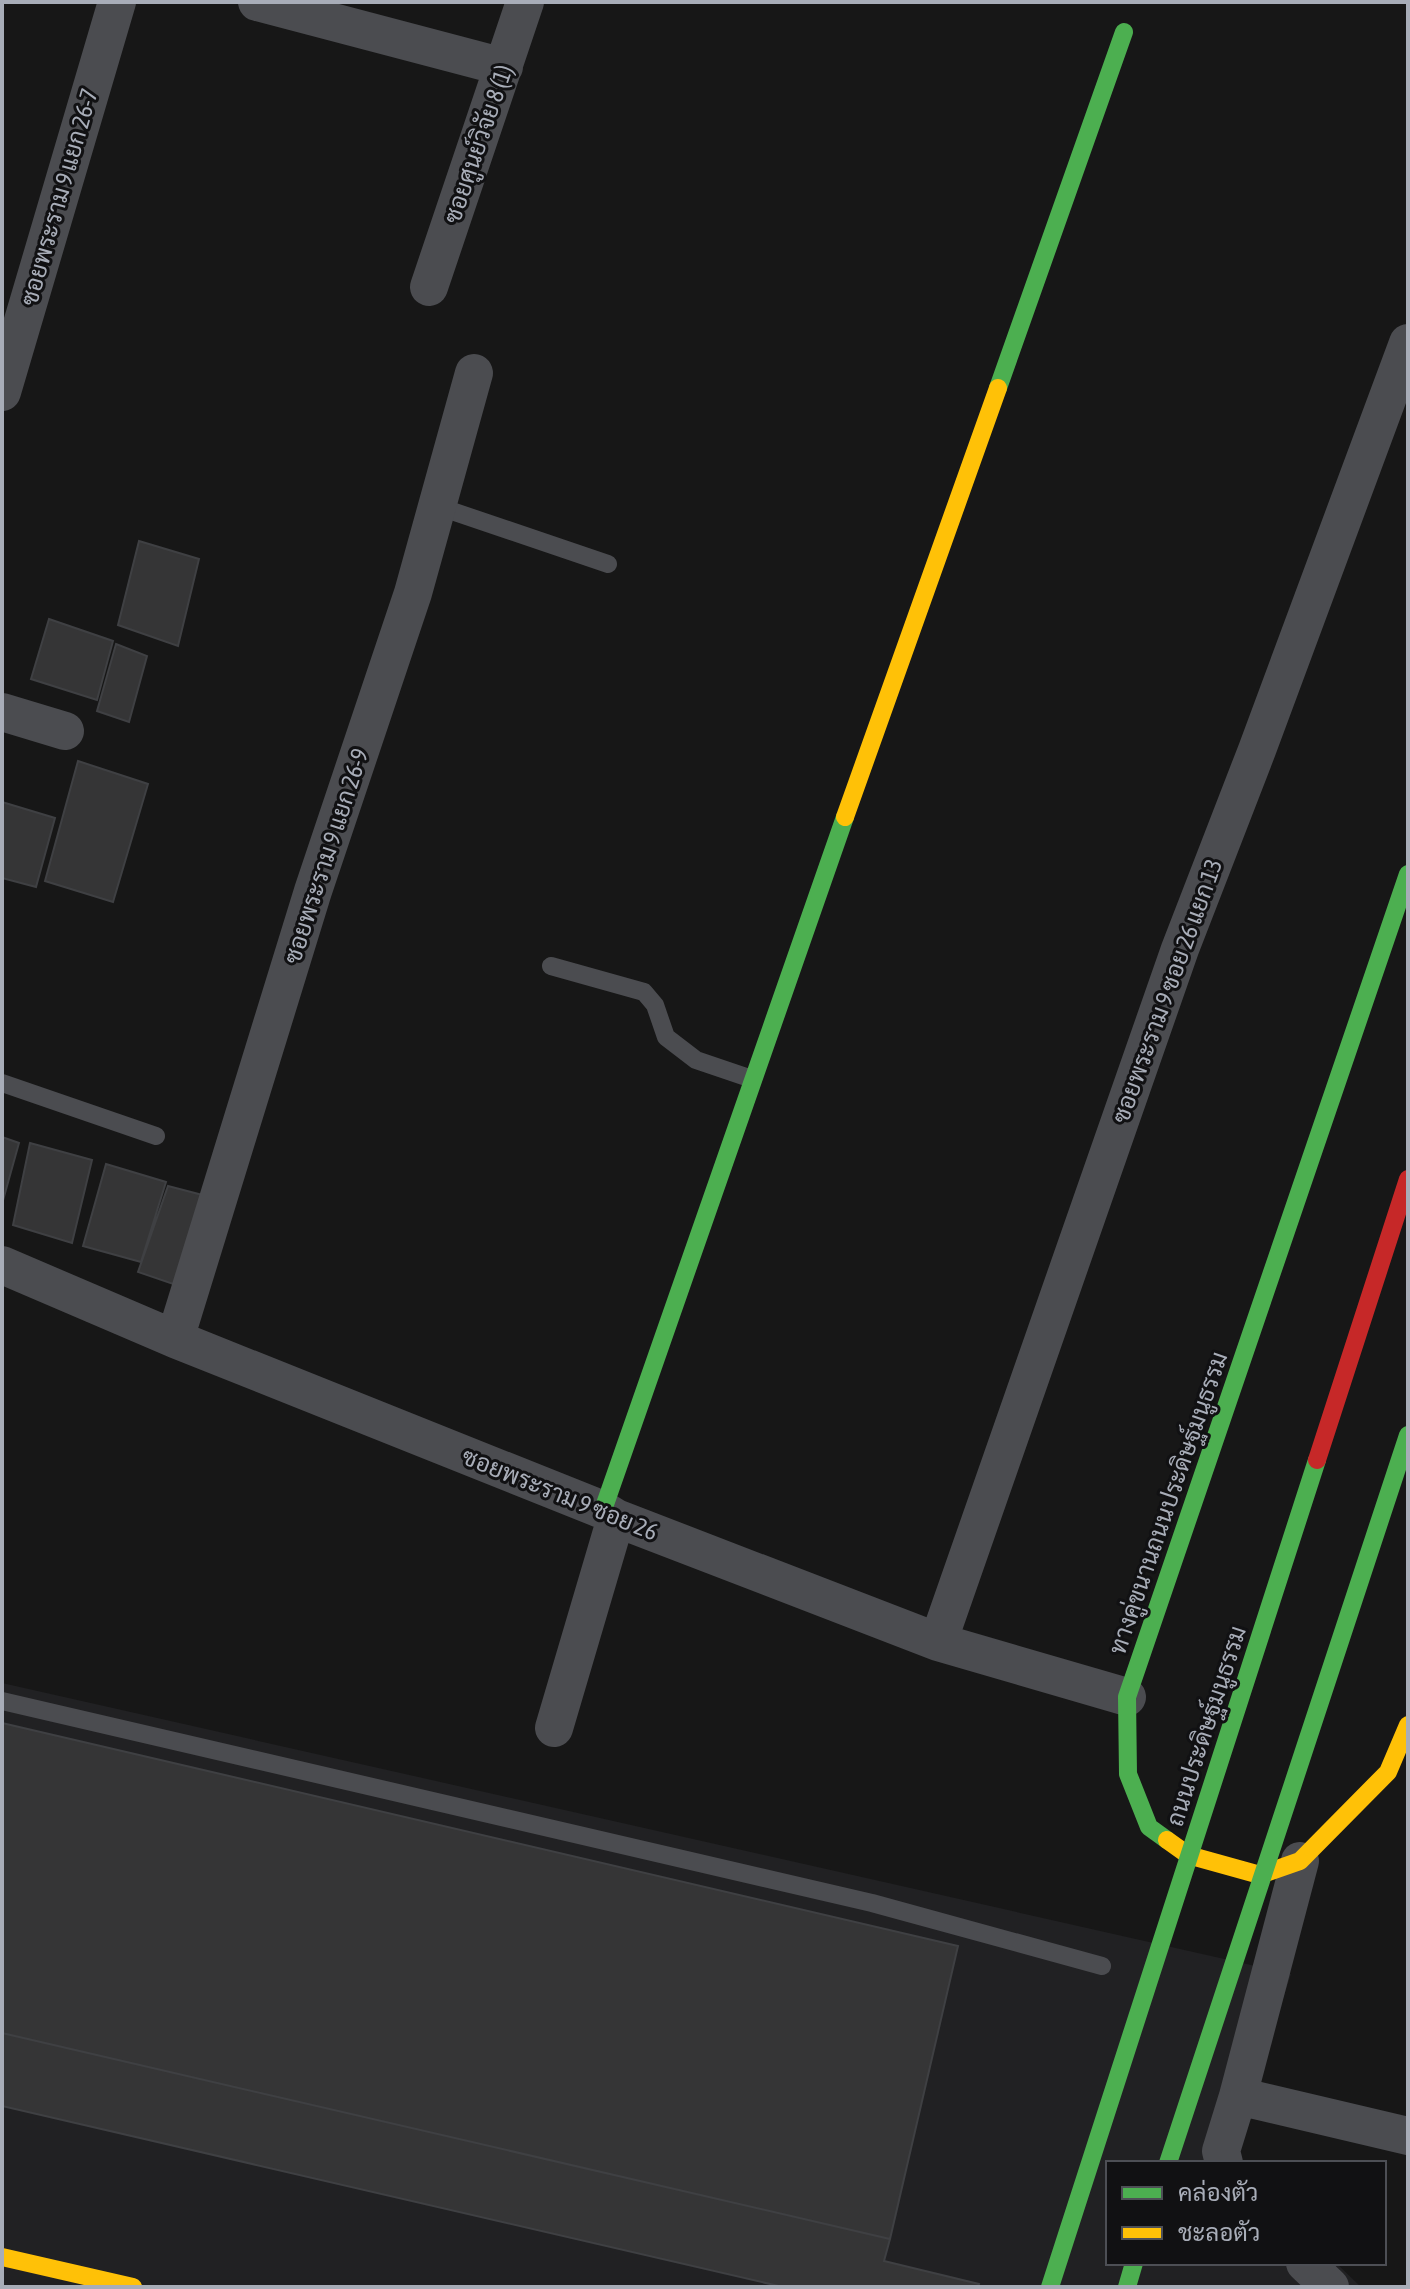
<svg xmlns="http://www.w3.org/2000/svg" width="1410" height="2289" font-family="'Asap Condensed',Sarabun,sans-serif">
	<style>
		.built { fill: #212123 }
		.building { fill: #353536; stroke: #3f4043; stroke-width: 2 }
		.lines { fill: none; stroke-linecap: round; stroke-linejoin: round }
		.lane { stroke: #4b4c50; stroke-width: 18 }
		.street { stroke: #4b4c50; stroke-width: 38 }
		.fast { stroke: #4caf50; stroke-width: 18 }
		.slow { stroke: #ffc107; stroke-width: 18 }
		.fast-bridge { stroke: #4caf50; stroke-width: 18 }
		.jam-bridge { stroke: #c62828; stroke-width: 18 }
		.labels { text-anchor: middle; dominant-baseline: central; stroke-width: 6; stroke-linejoin: round; paint-order: stroke }
		.street-label { font-size: 24px; fill: #a8adb8; stroke: #111113 }
	</style>
	<rect width="100%" height="100%" fill="#171717"/>
	<path class="built" d="M2,1683L1291,1974L1230,2163H1108V2263H1336L1361,2287H2Z"/>
	<path class="building" d="M139,541L199,559L178,646L118,625Z
		M49,619L113,641L97,700L31,679Z
		M116,644L147,656L129,722L97,711Z
		M78,761L148,784L113,902L45,881Z
		M2,802L55,818L36,887L2,878Z
		M2,1137L19,1143L2,1204Z
		M30,1143L92,1160L72,1243L13,1225Z
		M106,1164L166,1182L141,1262L83,1246Z
		M168,1186L214,1198L185,1288L138,1272Z
		M2,1723L958,1946L890,2239L2,2033Z
		M2,2033L890,2239L884,2261L979,2284L978,2287H783L2,2106Z"/>
	<g class="lines">
		<path class="lane" d="M437,506L608,564
			M551,966L644,992L655,1005L666,1037L696,1060L752,1079
			M2,1083L156,1136
			M2,1701L872,1903L1102,1966"/>
		<path class="street" d="M257,2L504,67
			M429,287L525,2
			M2,392L117,2
			M2,712L65,731
			M2,1265L175,1339L603,1510L616,1518L938,1642L1127,1697
			M175,1339L313,891L413,593L474,373
			M938,1642L1180,949L1257,750L1408,343
			M554,1728L616,1518
			M1238,2096L1408,2136
			M1224,2163L1221,2151L1238,2096L1300,1861
			M1305,2263L1330,2287"/>
		<path class="fast" d="M998,388L1124,32
			M603,1510L845,817
			M1167,1840L1149,1827L1128,1774L1127,1697L1408,874
			M1127,2287L1134,2263"/>
		<path class="slow" d="M845,817L998,388
			M1167,1840L1188,1855L1260,1875L1300,1861L1388,1772L1408,1725
			M2,2257L133,2287"/>
		<path class="fast-bridge" d="M1168,2163L1408,1435
			M1050,2287L1317,1460"/>
		<path class="jam-bridge" d="M1317,1460L1408,1179"/>
	</g>
	<g class="labels">
		<g class="street-label">
			<text transform="translate(478 144) rotate(-71)">ซอยศูนย์วิจัย 8 (1)</text>
			<text transform="translate(59 197) rotate(-74)">ซอยพระราม 9 แยก 26-7</text>
			<text transform="translate(326 856) rotate(-72)">ซอยพระราม 9 แยก 26-9</text>
			<text transform="translate(1167 991) rotate(-70)">ซอยพระราม 9 ซอย 26 แยก 13</text>
			<text transform="translate(560 1494) rotate(22)">ซอยพระราม 9 ซอย 26</text>
			<text transform="translate(1168 1503) rotate(-71)">ทางคู่ขนานถนนประดิษฐ์มนูธรรม</text>
			<text transform="translate(1206 1726) rotate(-72)">ถนนประดิษฐ์มนูธรรม</text>
		</g>
	</g>
	<rect width="1410" height="2289" fill="none" stroke="#a8adb8" stroke-width="8"/>
	<rect x="1106" y="2161" width="280" height="104" fill="#111113" stroke="#4d4f55" stroke-width="2"/>
	<rect x="1122" y="2187" width="40" height="12" fill="#4caf50" stroke="#4d4f55" stroke-width="2"/>
	<text x="1178" y="2201" font-size="24" fill="#a8adb8">คล่องตัว</text>
	<rect x="1122" y="2227" width="40" height="12" fill="#ffc107" stroke="#4d4f55" stroke-width="2"/>
	<text x="1178" y="2241" font-size="24" fill="#a8adb8">ชะลอตัว</text>
</svg>
